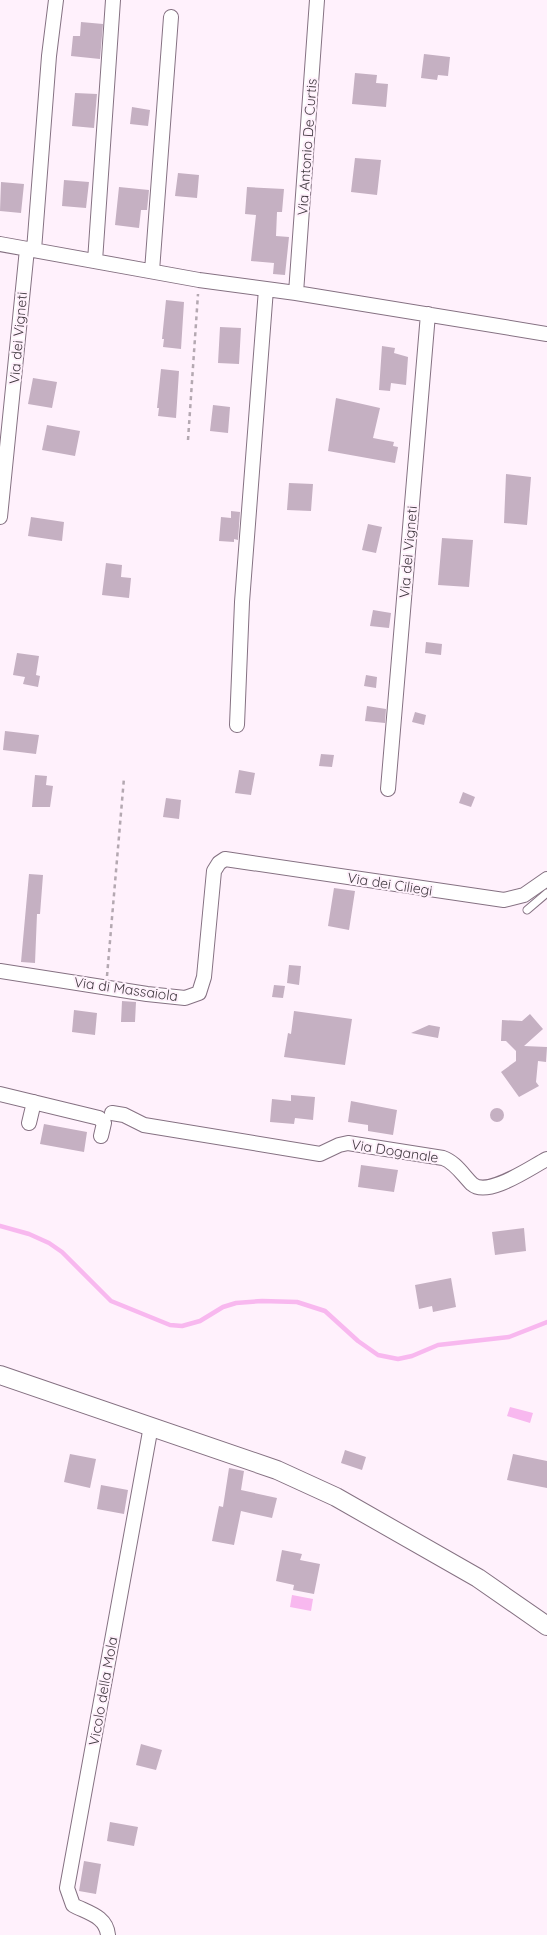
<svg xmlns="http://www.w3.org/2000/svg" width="547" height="1935" font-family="Quicksand,sans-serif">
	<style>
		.water { fill: #f8b8ef }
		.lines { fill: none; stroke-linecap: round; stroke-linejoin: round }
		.stream { stroke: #f8b8ef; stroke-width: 4.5 }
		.building { fill: #c5b0c2 }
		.service-casing { stroke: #857182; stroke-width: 9 }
		.minor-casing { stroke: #857182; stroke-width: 16 }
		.tertiary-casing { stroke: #857182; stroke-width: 20 }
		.path { stroke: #b4a8b1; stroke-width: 2.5; stroke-dasharray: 4 4; stroke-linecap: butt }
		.service { stroke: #fff; stroke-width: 7 }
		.minor { stroke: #fff; stroke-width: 14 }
		.tertiary { stroke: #fff; stroke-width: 18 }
		.labels { text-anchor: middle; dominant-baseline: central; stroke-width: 4; stroke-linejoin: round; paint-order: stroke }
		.street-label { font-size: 14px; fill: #40383f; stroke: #fff1fc }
	</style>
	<rect width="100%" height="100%" fill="#fff1fc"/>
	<path class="water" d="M510,1407L533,1413L530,1423L507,1416Z
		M292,1595L313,1599L311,1611L290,1607Z"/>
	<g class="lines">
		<path class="stream" d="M0,1226L29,1234L49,1243L62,1252L111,1301L170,1325L182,1326L200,1321L223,1307L236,1303L262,1301L297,1302L325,1311L358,1341L378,1355L398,1359L412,1356L438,1345L509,1337L547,1322"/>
	</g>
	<path class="building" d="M81,22L103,24L100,59L71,56L73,36H80Z
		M424,54L450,57L448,76L438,75L437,80L421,78Z
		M355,73L377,75L376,83L388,84L386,107L352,104Z
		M75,93L97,94L94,128L72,126Z
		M132,107L150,110L148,126L130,124Z
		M355,158L381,160L377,195L351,192Z
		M178,173L199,175L197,198L175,196Z
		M64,180L89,182L86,208L62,206Z
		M1,182L24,184L21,213L0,211Z
		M119,187L149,190L147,210H141L139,228L115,225Z
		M247,187L284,189L282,212H277L276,236L289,237L285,275L273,274L274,263L251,261L256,215L245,214Z
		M166,300L184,302L181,349L163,347L164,339H162Z
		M220,327L241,328L239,364L218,363Z
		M382,346L395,348L394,353L408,357L406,385L391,383L390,391L379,390Z
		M161,369L179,371L176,418L158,416L159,408H157Z
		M33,378L57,382L52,408L28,404Z
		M336,398L380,408L373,438L394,442L393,446L398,447L395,463L328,451Z
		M213,405L230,407L228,433L210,431Z
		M47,425L80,431L75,456L42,450Z
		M506,474L531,477L527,525L504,523Z
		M289,483L313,484L311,511L287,510Z
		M231,511L240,512L238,540L234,539V542L219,541L221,517L231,518Z
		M31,517L64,522L62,541L28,536Z
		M368,524L382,527L376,553L362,550Z
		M442,538L473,540L469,587L438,585Z
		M106,563L122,565L121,577L131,578L129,598L102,595Z
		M373,610L391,613L389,628L370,626Z
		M426,642L442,644L441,655L425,653Z
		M17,653L39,656L36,675L40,676L38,687L23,684L25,677L13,675Z
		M366,675L377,677L376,688L364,686Z
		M367,706L386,709L385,723L365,721Z
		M415,712L426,715L424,725L412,722Z
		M5,731L39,735L36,754L3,750Z
		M321,754L334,755L332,767L319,766Z
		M239,770L255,773L251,795L235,793Z
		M35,775L47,776L46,785L53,786L50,807H32Z
		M463,792L475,797L471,807L459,803Z
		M166,798L181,800L179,819L163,817Z
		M29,874L43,875L40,914H37L35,963L21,962Z
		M334,888L355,891L349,930L328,926Z
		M289,965L301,966L299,985L287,983Z
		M274,985L285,986L283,998L272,997Z
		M122,1001L136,1002L135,1022H121Z
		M74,1010L97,1013L95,1035L72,1032Z
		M294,1011L352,1019L345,1065L284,1057L288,1033L291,1034Z
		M530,1014L543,1029L524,1046L547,1047L546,1062L538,1061L536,1082L539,1086L519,1097L501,1072L516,1061V1051L506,1041H501L502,1020L522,1021Z
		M429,1025L440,1027L438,1038L411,1033Z
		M291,1095L315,1097L313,1120L295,1118L294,1124L270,1122L272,1099L291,1101Z
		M351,1101L397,1110L393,1135L368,1131V1125L348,1122Z
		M490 1115a7 7 0 1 1 14 0a7 7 0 1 1-14 0Z
		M44,1124L87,1132L84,1152L40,1144Z
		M361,1165L398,1170L394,1192L358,1187Z
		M524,1228L526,1251L495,1255L492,1232Z
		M451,1278L456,1307L433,1312L432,1306L419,1309L415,1285Z
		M345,1450L366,1457L362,1470L341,1463Z
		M70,1454L96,1459L90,1488L64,1482Z
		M513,1454L547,1461V1488L507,1480Z
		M229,1468L244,1471L241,1490L277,1498L272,1518L241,1511L234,1545L212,1541L219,1506L223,1507Z
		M101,1485L128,1490L124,1514L97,1509Z
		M282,1550L302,1554L300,1560L320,1564L314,1594L293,1590L294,1585L276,1581Z
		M141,1744L162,1750L156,1770L136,1765Z
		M110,1822L138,1827L134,1846L107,1841Z
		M84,1861L101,1864L96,1894L79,1891Z"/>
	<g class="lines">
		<g class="service-casing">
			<path id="service" d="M527,910L547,893"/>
		</g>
		<g class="minor-casing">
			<path id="minor" d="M0,244L199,280L296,293L547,334
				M34,250L49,56L56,0
				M95,261L113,0
				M152,271L171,17
				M296,293L317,0
				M0,517L27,249
				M237,725L242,602L266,289
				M388,789L428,314
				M0,971L147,994L185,998L199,993L204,977L214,871L219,863L225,859L504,900L524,895L547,879
				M0,1094L99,1118L104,1123L101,1136
				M112,1113L124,1115L144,1125L320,1154L339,1145L348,1143L443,1158C455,1162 463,1175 472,1184C488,1198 531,1167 547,1159
				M29,1123L34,1102
				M108,1935C106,1916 88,1913 73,1905L67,1888L151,1426"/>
		</g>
		<g class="tertiary-casing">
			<path id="tertiary" d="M0,1375L277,1470L336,1497L478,1578L547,1626"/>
		</g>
		<path class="path" d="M188,440L198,294
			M107,976L124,778"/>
		<use href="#service" class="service"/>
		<use href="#minor" class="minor"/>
		<use href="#tertiary" class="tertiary"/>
	</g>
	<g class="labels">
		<g class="street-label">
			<text transform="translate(307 147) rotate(-86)">Via Antonio De Curtis</text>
			<text transform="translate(18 338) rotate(-85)">Via dei Vigneti</text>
			<text transform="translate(408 552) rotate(-85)">Via dei Vigneti</text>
			<text transform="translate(390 884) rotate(9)">Via dei Ciliegi</text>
			<text transform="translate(126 989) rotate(8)">Via di Massaiola</text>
			<text transform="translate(395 1151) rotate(9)">Via Doganale</text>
			<text transform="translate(103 1691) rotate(-80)">Vicolo della Mola</text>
		</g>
	</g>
</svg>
